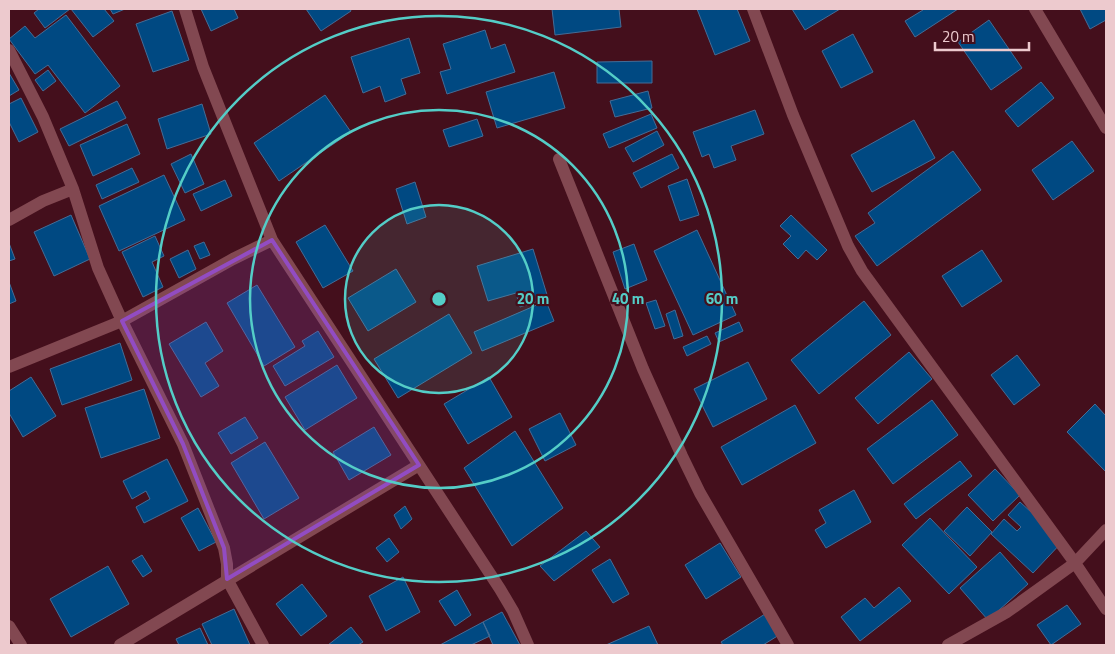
<svg xmlns="http://www.w3.org/2000/svg" width="1115" height="654" font-family="'Titillium Web',sans-serif">
	<style>
		.building { fill: #004982; stroke: #446c96 }
		.lines { fill: none; stroke-linecap: round; stroke-linejoin: round }
		.minor { stroke: #824851; stroke-width: 12 }
		.marked { fill: #924cc2; fill-opacity: 0.2; stroke: #924cc2; stroke-width: 4; stroke-linejoin: round }
		.ring { fill: none; stroke: #54cdc7; stroke-width: 2.5 }
		.centre { fill: #54cdc7; stroke: #440f1c; stroke-width: 2.5 }
		.ring-label { font-size: 15px; text-anchor: middle; font-weight: bold; fill: #54cdc7; stroke: #440f1c; stroke-width: 4.5; stroke-linejoin: round; paint-order: stroke }
	</style>
	<rect width="100%" height="100%" fill="#440f1c"/>
	<path class="building" d="M39,9H70L45,28L34,13Z
		M71,9H104L114,21L93,37Z
		M110,9H125L113,14Z
		M201,9H234L238,18L211,31Z
		M306,9H350L351,11L321,31Z
		M552,9H619L621,27L555,35Z
		M697,9H737L750,41L715,55Z
		M792,9H840L805,30Z
		M922,9H958L915,37L905,21L923,10Z
		M1080,9H1106V20L1090,29Z
		M172,11L189,60L153,72L136,24Z
		M66,15L120,86L85,113L48,65L35,74L9,39L25,26L35,38Z
		M989,20L1022,68L991,90L958,42Z
		M485,30L491,49L505,44L515,72L447,94L440,72L451,69L443,44Z
		M853,34L873,72L841,88L822,51Z
		M409,38L420,73L401,79L406,94L385,102L380,86L363,93L351,57Z
		M652,61V83H597V62Z
		M48,70L56,81L43,91L35,80Z
		M554,72L565,108L497,128L486,92Z
		M9,73L19,90L9,96Z
		M1041,82L1054,98L1018,127L1005,111Z
		M648,91L652,108L615,117L610,101Z
		M325,95L351,132L279,181L254,143Z
		M21,98L38,132L19,142L9,122V104Z
		M117,101L126,118L69,146L60,129Z
		M202,104L211,134L167,149L158,119Z
		M755,110L764,134L731,146L736,160L714,168L709,154L702,157L693,132Z
		M651,114L657,128L609,148L603,134Z
		M477,119L483,136L449,147L443,130Z
		M914,120L935,158L872,192L851,155Z
		M127,124L140,154L93,176L80,145Z
		M657,131L664,145L633,162L625,148Z
		M1072,141L1094,171L1053,200L1032,170Z
		M953,151L981,190L877,266L855,236L875,223L868,213Z
		M191,154L204,184L185,193L171,164Z
		M672,154L679,168L641,188L633,173Z
		M132,168L139,182L102,199L96,185Z
		M164,175L185,220L119,251L99,206Z
		M687,179L699,215L680,221L668,186Z
		M225,180L232,196L201,211L193,194Z
		M415,182L426,217L407,224L396,189Z
		M71,215L90,259L54,276L34,232Z
		M791,215L827,250L817,260L806,250L798,259L783,244L791,236L780,226Z
		M325,225L353,271L323,288L296,242Z
		M697,230L736,315L693,335L654,251Z
		M155,236L164,256L152,262L163,287L143,297L122,252Z
		M204,242L210,255L200,259L194,246Z
		M9,243L15,259L9,261Z
		M634,244L647,280L625,289L613,252Z
		M533,249L548,298L520,307L516,293L488,301L477,266Z
		M188,250L196,269L179,278L170,259Z
		M982,250L1002,281L962,307L942,276Z
		M396,269L416,302L368,331L348,298Z
		M9,282L16,301L9,304Z
		M257,285L295,347L264,366L227,303Z
		M656,300L665,326L655,329L646,303Z
		M546,301L554,321L482,351L474,332Z
		M864,301L891,335L819,394L791,360Z
		M675,310L683,336L674,339L666,314Z
		M449,314L472,353L398,398L374,359Z
		M206,322L223,351L205,363L219,386L201,397L169,344Z
		M739,322L743,331L719,342L715,333Z
		M318,331L334,357L285,386L273,366L305,346L302,341Z
		M707,336L711,344L687,356L683,347Z
		M120,343L132,380L62,405L50,369Z
		M909,352L932,379L878,424L855,398Z
		M1017,355L1040,385L1014,405L991,375Z
		M748,362L767,399L713,427L694,389Z
		M337,365L357,398L305,430L285,397Z
		M31,377L56,416L23,437L9,413V391Z
		M489,377L512,417L468,444L444,404Z
		M144,389L160,438L101,458L85,408Z
		M932,400L958,435L893,484L867,449Z
		M1095,404L1106,416V472L1067,432Z
		M795,405L816,443L742,485L721,447Z
		M560,413L576,445L545,461L529,429Z
		M245,417L258,438L231,454L218,433Z
		M374,427L391,455L349,480L333,452Z
		M515,431L563,508L512,546L464,468Z
		M265,442L299,498L264,519L231,463Z
		M167,459L188,501L144,523L136,507L150,499L146,491L132,499L123,481Z
		M960,461L972,476L916,519L904,504Z
		M995,469L1020,495L993,521L968,495Z
		M854,490L871,522L826,548L815,530L826,523L819,510Z
		M1020,502L1063,541L1033,573L991,534L1004,519L1017,531L1021,527L1008,515Z
		M405,506L412,519L401,529L394,515Z
		M967,507L992,532L970,556L944,531Z
		M198,508L216,542L199,551L181,518Z
		M930,518L977,567L949,594L902,545Z
		M586,531L600,547L554,581L540,566Z
		M389,538L399,552L387,562L376,548Z
		M720,543L741,577L706,599L685,565Z
		M1000,552L1028,584L988,620L960,588Z
		M142,555L152,571L143,577L132,561Z
		M610,559L629,594L613,603L592,570Z
		M108,566L129,604L71,637L50,599Z
		M403,577L420,612L386,631L369,596Z
		M302,584L327,616L301,636L276,604Z
		M899,587L911,601L860,641L841,617L865,598L874,608Z
		M457,590L471,615L455,626L439,601Z
		M1067,605L1081,624L1051,645L1037,625Z
		M234,609L250,645H212L202,624Z
		M502,612L520,645H493L483,622Z
		M765,614L779,635L763,645H723L721,642Z
		M483,622L490,636L471,645H440Z
		M649,626L658,645H606Z
		M351,627L363,642L358,645H328Z
		M200,628L208,645H179L176,639Z"/>
	<g class="lines">
		<path class="minor" d="M185,9L203,67L272,240L500,589L513,611L528,645
			M753,9L793,115L848,246L862,271L1075,563L1106,609
			M1035,9L1106,128
			M9,50L43,117L73,189L98,268L122,321L183,444L224,548L227,564V579L263,645
			M559,159L643,369L682,456L700,493L788,645
			M9,220L43,201L73,189
			M9,367L122,321L233,259L272,240
			M9,626L21,645
			M120,645L419,465
			M948,645L1007,612L1075,563L1106,530"/>
	</g>
	<path class="marked" d="M272,240L419,465L227,579L224,548L183,444L122,321Z"/>
	<circle cx="439" cy="299" r="94" fill="#54cdc7" fill-opacity=".12"/>
	<g class="ring">
		<circle cx="439" cy="299" r="94"/>
		<circle cx="439" cy="299" r="189"/>
		<circle cx="439" cy="299" r="283"/>
	</g>
	<circle cx="439" cy="299" r="8" class="centre"/>
	<g class="ring-label">
		<text x="533" y="304">20 m</text>
		<text x="628" y="304">40 m</text>
		<text x="722" y="304">60 m</text>
	</g>
	<rect width="1115" height="654" fill="none" stroke="#edcace" stroke-width="20"/>
	<path d="M935 42v8h94v-8" fill="none" stroke="#edcace" stroke-width="2.5"/>
	<text x="942" y="42" font-size="15" fill="#edcace" stroke="#440f1c" stroke-width="4" paint-order="stroke">20 m</text>
</svg>
